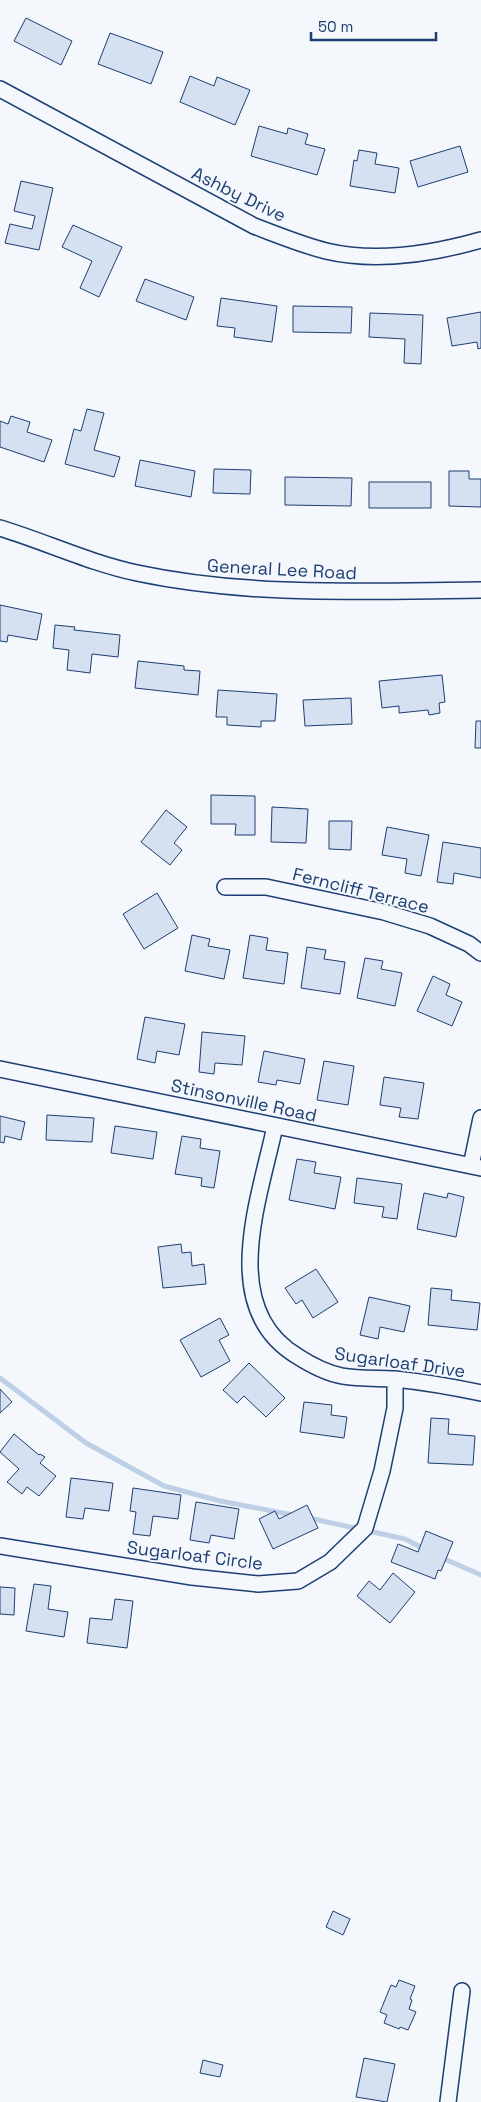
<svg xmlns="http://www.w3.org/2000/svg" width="481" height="2102" font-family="'Space Grotesk',sans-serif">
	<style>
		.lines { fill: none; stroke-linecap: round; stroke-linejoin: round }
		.stream { stroke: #bed0e5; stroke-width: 5 }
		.building { fill: #d5e0f0; stroke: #1d3f73 }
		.minor-casing { stroke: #1d3f73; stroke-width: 18 }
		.minor { stroke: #f4f7fb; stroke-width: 15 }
		.labels { text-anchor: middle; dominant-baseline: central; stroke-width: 4; stroke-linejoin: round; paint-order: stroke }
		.street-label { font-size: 18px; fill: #1d3f73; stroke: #f4f7fb }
	</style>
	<rect width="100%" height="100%" fill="#f4f7fb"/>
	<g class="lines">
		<path class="stream" d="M0,1378L86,1443L164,1486L220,1501L293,1515
			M309,1518L405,1539L426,1550
			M440,1557L481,1575"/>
	</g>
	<path class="building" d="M26,18L72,41L61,65L14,41Z
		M110,33L163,52L151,84L98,64Z
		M190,76L214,86L217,77L250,90L235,125L180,102Z
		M259,126L287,134L288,128L308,134L305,144L325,149L317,175L251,156Z
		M460,146L468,172L418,187L410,161Z
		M359,150L377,153L375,164L399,168L395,193L350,186L354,160L357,161Z
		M21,181L53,188L39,250L5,243L10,224L32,229L35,216L14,211Z
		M73,225L122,247L99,297L80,288L92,261L62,247Z
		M145,279L194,297L186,320L136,301Z
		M221,298L277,306L272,342L234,337L235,328L217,326Z
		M293,306L352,307L351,333L293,332Z
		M481,312V348L478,349L477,342L452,346L447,318Z
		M370,313L423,315L421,364L404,363L405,339L369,337Z
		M87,409L104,413L94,450L120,457L114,477L65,464L74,429L81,431Z
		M11,416L30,422L27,432L52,440L44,462L0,447V421L8,424Z
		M140,460L195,471L191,497L135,486Z
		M214,469L251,470L250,494L213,493Z
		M449,471H469V479H481V507L449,506Z
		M285,477L352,478L351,506L285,505Z
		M369,482H431V508H369Z
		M0,605L42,614L37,640L8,635L7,642L0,641Z
		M55,625L75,627L74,630L120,635L118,657L92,654L90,673L67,670L69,650L53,648Z
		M138,661L184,666V670L200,671L198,695L135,688Z
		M442,675L445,702L439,703L440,713L429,715L428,710L399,713V706L382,708L379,681Z
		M218,690L277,694L275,721H261V727L227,725V717H216Z
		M351,698L352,724L305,726L303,700Z
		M476,721H481V748H475Z
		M211,795L255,796V835H235L236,824H211Z
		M272,807L308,809L306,843L271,842Z
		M166,810L187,827L174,843L182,850L170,865L141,842Z
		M329,821H352L351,850L329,849Z
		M387,827L429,835L421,876L405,873L407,859L382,855Z
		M443,842L481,848V878L454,873L453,884L437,882Z
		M157,893L178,928L144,949L123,914Z
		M192,935L210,939L208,946L230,950L224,979L185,971Z
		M250,935L268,938L266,950L288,953L284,984L243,978Z
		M307,947L326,950L324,959L345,962L340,994L301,988Z
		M365,958L383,961L381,969L402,973L395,1006L357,998Z
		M433,976L450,984L446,995L462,1002L452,1026L417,1011Z
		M145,1017L185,1024L179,1055L157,1051L155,1063L137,1059Z
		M202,1032L245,1036L242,1065L215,1063L214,1074L199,1072Z
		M264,1051L305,1059L300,1084L277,1080L276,1085L258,1082Z
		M324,1061L354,1066L348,1105L317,1100Z
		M384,1077L424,1083L418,1119L399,1117L401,1108L380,1105Z
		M47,1115L94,1118L92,1142L46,1140Z
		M0,1116L25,1122L21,1140L5,1136L4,1143L0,1142Z
		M115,1126L157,1132L153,1159L111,1153Z
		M182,1136L201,1139L200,1148L220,1151L214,1188L201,1186L202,1178L175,1174Z
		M297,1159L316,1162L314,1173L341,1177L335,1209L289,1200Z
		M357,1178L402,1184L397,1219L382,1217L384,1207L354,1203Z
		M424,1193L447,1198L448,1193L464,1197L456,1237L417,1229Z
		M181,1244L182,1253L191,1252L192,1266L204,1264L206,1284L163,1288L158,1247Z
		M316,1269L338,1302L313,1318L302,1300L296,1304L285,1288Z
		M431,1288L452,1290L451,1300L480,1303L477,1330L428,1325Z
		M369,1297L410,1306L404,1332L380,1327L378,1339L360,1335Z
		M220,1318L229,1335L219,1340L230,1361L201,1377L180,1340Z
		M249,1363L285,1398L266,1417L244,1396L237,1403L223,1390Z
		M0,1389L12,1402L0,1413Z
		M304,1402L332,1405L331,1415L347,1417L344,1438L300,1432Z
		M431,1418L449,1419L448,1434L475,1436L473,1465L428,1463Z
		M14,1434L39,1455L40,1454L45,1457L40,1463L56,1476L39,1496L27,1487L22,1494L7,1482L19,1469L0,1452Z
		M71,1478L113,1483L109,1511L85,1508L83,1519L66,1517Z
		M133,1488L181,1495L178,1519L153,1516L150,1536L133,1534L136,1512L130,1511Z
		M196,1502L239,1509L234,1539L211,1535L209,1543L190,1540Z
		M307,1505L318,1528L273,1549L259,1519L275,1511L279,1519Z
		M426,1531L453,1542L441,1571L438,1570L435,1579L391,1562L398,1544L418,1552Z
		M393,1573L415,1592L390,1623L357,1596L369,1581L380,1590Z
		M34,1584L51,1586L48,1609L68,1612L64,1637L26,1631Z
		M0,1587L15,1588L14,1615L0,1614Z
		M115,1599L133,1601L127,1648L87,1643L90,1618L112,1620Z
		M333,1911L350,1919L343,1935L326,1927Z
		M399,1980L415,1986L410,1999L412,2000L409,2009L416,2012L408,2030L400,2027L399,2029L384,2023L387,2015L380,2012L391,1985L396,1987Z
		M364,2058L395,2064L387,2102L356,2097Z
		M203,2060L223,2065L220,2077L200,2073Z"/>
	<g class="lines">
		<g class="minor-casing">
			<path id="minor" d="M0,89L254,226C278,235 302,245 326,251C377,263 432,254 481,240
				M0,528C46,542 90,563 137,573C250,597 366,591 481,590
				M225,887H266L384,912L430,926L469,944L481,953
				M0,1069L481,1168
				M275,1126C260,1198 217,1308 297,1356C311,1365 326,1373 342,1376C359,1379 377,1378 395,1379C424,1382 453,1387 481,1393
				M471,1166L481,1118
				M0,1546L192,1577L258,1584L298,1581L330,1562L365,1528L382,1471L395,1408V1379
				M448,2102L462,1991"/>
		</g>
		<use href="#minor" class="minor"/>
	</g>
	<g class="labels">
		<g class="street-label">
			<text transform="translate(239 194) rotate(26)">Ashby Drive</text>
			<text transform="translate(282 569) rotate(3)">General Lee Road</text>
			<text transform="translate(361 890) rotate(14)">Ferncliff Terrace</text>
			<text transform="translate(244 1100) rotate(12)">Stinsonville Road</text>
			<text transform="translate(400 1362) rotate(8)">Sugarloaf Drive</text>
			<text transform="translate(195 1555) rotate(7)">Sugarloaf Circle</text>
		</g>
	</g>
	<path d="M311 32v8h125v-8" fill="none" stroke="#1d3f73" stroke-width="2.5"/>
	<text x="318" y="32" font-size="15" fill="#1d3f73" stroke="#f4f7fb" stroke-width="4" paint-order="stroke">50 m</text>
</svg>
